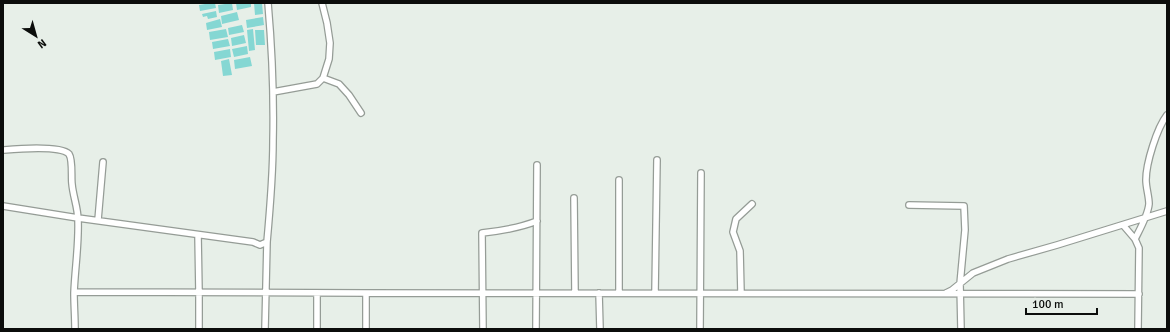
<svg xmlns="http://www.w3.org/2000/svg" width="1170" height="332" font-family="Signika,sans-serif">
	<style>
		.water { fill: #85d7d3 }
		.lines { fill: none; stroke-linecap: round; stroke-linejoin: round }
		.street-casing { stroke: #959c96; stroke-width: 8 }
		.street { stroke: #fff; stroke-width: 5.5 }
	</style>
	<rect width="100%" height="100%" fill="#e7efe8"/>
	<path class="water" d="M211,3H215L216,8L200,11L199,5Z
		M232,3L233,10L219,13L218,5Z
		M236,3H251V7L237,10Z
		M254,3H262L263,14L255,15Z
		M216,11L217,17L208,19L207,16L203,17L202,14Z
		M237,12L239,20L222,24L221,16Z
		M263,17L264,25L247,28L246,20Z
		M220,19L222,27L207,30L206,23Z
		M242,25L244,32L229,35L228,28Z
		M226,29L228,37L210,40L209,32Z
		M253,29L255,50L249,51L247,30Z
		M255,30H264L265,45H256Z
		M244,35L246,43L232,46L231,38Z
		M228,39L230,46L213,49L212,42Z
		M247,46L248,54L234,57L232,49Z
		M230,49L231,57L215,60L214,52Z
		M250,57L252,66L235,69L234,60Z
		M229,59L232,75L223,76L221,61Z"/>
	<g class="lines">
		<g class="street-casing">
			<path id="street" d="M323,78L339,84L349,95L361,113
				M273,92L317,84L323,78L329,59L330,43L327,23L322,3
				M3,150C15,149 60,145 69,154C73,160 71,177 72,184C73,196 78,208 78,220C79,244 75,268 74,293C74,305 75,317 75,329
				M574,198L575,293
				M909,205L964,206L965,230L960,284L961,329
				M3,206L78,218L253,242L260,245L267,242C270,209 273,175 273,141C274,95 272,49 268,3
				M98,220L103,162
				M1123,225L1135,239L1139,248L1138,329
				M198,235L199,292V329
				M1135,239C1140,229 1148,215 1149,204C1149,196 1146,188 1146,180C1146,163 1157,128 1167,115
				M74,292L366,293L1139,294
				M599,293L600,329
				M619,293V180
				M655,293L657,160
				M741,293L740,251L733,232L736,219L752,204
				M946,293L952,290L973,273L1008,259L1057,245L1167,211
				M265,329L267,242
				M317,329V293
				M366,329V293
				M483,329L482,233C501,231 519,228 537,221
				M536,329L537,165
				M700,329L701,173"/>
		</g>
		<use href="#street" class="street"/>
	</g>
	<rect width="1170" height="332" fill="none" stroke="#0b0d0b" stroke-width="8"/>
	<g transform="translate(36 36) rotate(143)" stroke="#e7efe8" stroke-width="3" paint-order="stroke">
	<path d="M0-3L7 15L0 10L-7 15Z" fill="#0b0d0b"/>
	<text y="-6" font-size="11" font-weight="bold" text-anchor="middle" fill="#0b0d0b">N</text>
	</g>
	<path d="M1026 308v6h71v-6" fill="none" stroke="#0b0d0b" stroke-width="2"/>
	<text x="1032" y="308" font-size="12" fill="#0b0d0b" stroke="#e7efe8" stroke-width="3" paint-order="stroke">100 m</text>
</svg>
